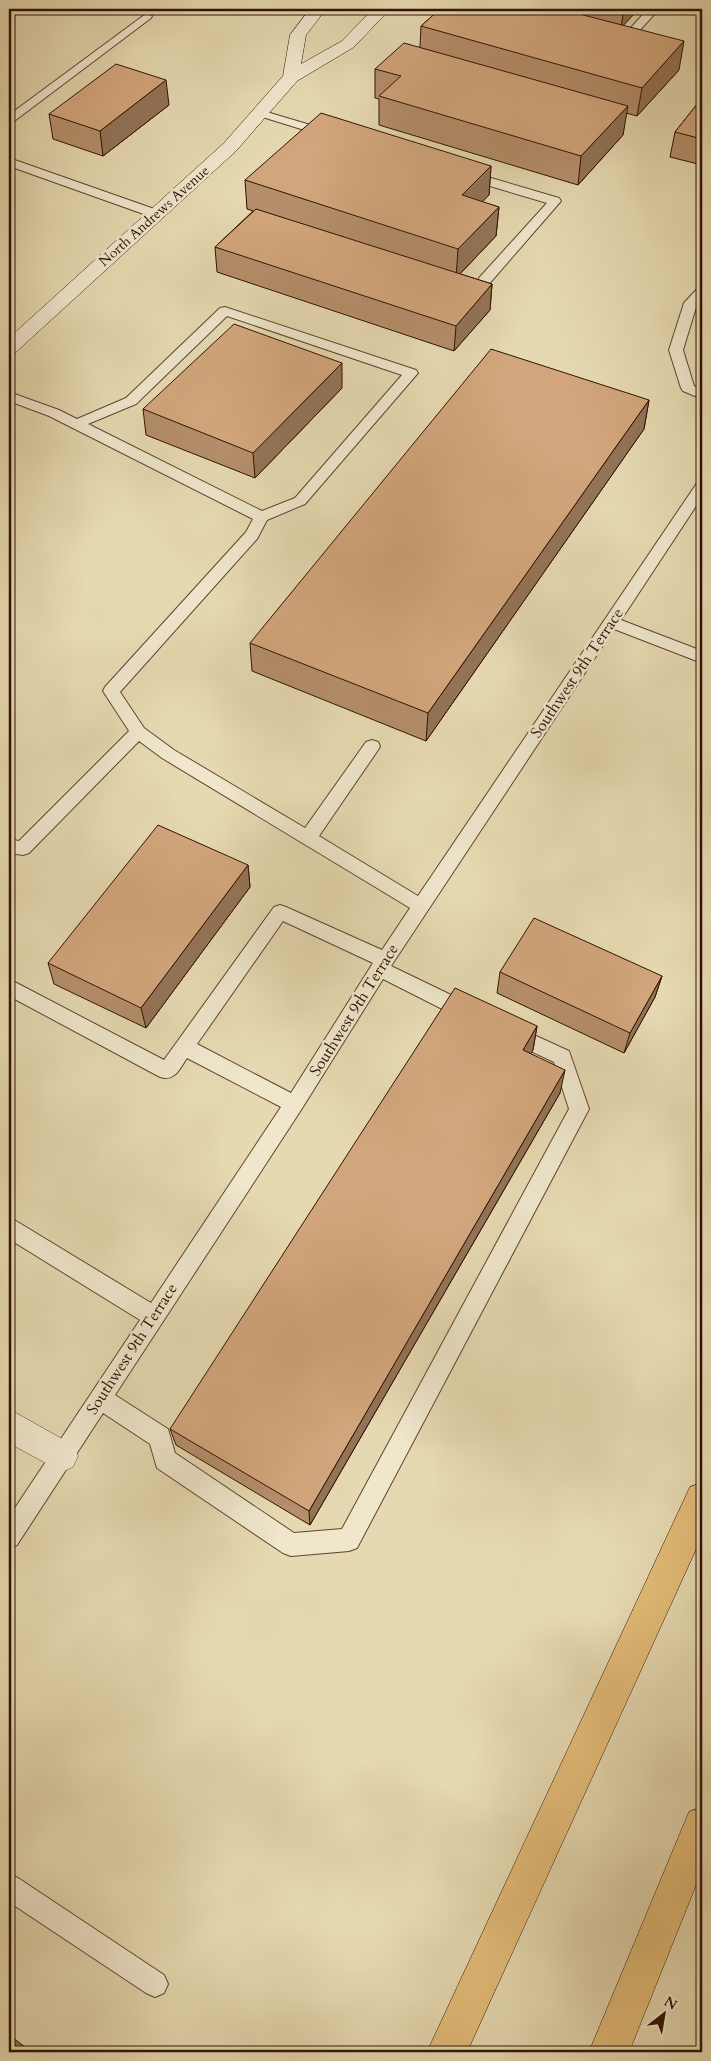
<svg xmlns="http://www.w3.org/2000/svg" width="711" height="2061" font-family="Cardo,serif">
	<style>
		.lines { fill: none; stroke-linecap: round; stroke-linejoin: round }
		.lane-casing { stroke: #5e442e; stroke-width: 2 }
		.street-casing { stroke: #5e442e; stroke-width: 1 }
		.secondary-casing { stroke: #301203; stroke-width: 1 }
		.highway-casing { stroke: #301203; stroke-width: 1 }
		.lane { fill: #efe6cc; fill-rule: evenodd }
		.street { fill: #efe6cc; fill-rule: evenodd }
		.secondary { fill: #efe6cc; fill-rule: evenodd }
		.highway { fill: #e3bc78; fill-rule: evenodd }
		.wall { fill: #b58f6b; stroke: #301203 }
		.shaded-wall { fill: #937457; stroke: #301203 }
		.building { fill: #d2a67c; stroke: #301203 }
		.labels { text-anchor: middle; dominant-baseline: central; stroke-width: 5; stroke-linejoin: round; paint-order: stroke }
		.far-street-label { font-size: 14px; fill: #301203; stroke: #efe6cc }
		.street-label { font-size: 16px; fill: #301203; stroke: #efe6cc }
	</style>
	<rect width="100%" height="100%" fill="#e6d9b1"/>
	<filter id="stains"><feTurbulence type="fractalNoise" baseFrequency=".004" numOctaves="4"/><feColorMatrix values="0 0 0 0 .2 0 0 0 0 .09 0 0 0 0 .02 0 0 0 .5 -.17"/></filter>
	<radialGradient id="worn" r=".72"><stop offset=".6" stop-color="#630" stop-opacity="0"/><stop offset="1" stop-color="#630" stop-opacity=".3"/></radialGradient>
	<g class="lines">
		<g class="lane-casing">
			<path id="lane" d="M648,9H659L632,39C625,41 613,38 609,33L614,30L626,33Z
				M147,13L152,16L151,18L13,122L9,123V115Z
				M260,110L334,132L336,134L330,138L256,115L254,113L256,111Z
				M9,158L160,211L162,214L156,218L152,217L9,166Z
				M467,171L559,198L561,201L489,284L484,285L478,281L479,278L547,203L463,178L461,175Z
				M702,288V299L697,304L683,350L694,386L702,390V399L683,391L681,388L669,350L684,303L697,289Z
				M225,307L416,370L418,373L305,504L267,520L257,539L120,692L144,728L174,750L305,828L366,742L372,740L378,742L380,746L378,750L319,836L418,896L697,483L702,481V497L621,620L702,651V663L614,629L391,966L476,1007L478,1013L476,1019L469,1021L462,1019L383,979L301,1110L115,1395L168,1429L175,1453L294,1533L342,1529L569,1109L554,1062L505,1039L503,1033L505,1027L512,1025L569,1051L589,1109L357,1548L349,1551L291,1556L283,1553L157,1468L150,1444L103,1413L17,1545L9,1548V1517L140,1320L9,1239V1219L16,1221L151,1303L281,1107L187,1058C180,1068 175,1082 160,1077L9,996V979L164,1060L274,907L280,905L286,907L382,950L410,908L162,758L139,741L29,853L23,855L9,853V839L19,841L129,731L103,691L105,687L246,532L253,519L49,416L9,401V392L59,410L77,419L126,398L220,308ZM227,316L402,375L295,498L262,511L88,424L136,404ZM283,921L373,963L291,1093L197,1044Z
				M9,1874L18,1878L164,1975L168,1984L164,1993L155,1997L146,1993L9,1902Z"/>
		</g>
		<g class="street-casing">
			<path id="street" d="M9,1409L73,1445L78,1456L73,1467L62,1472L9,1443Z"/>
		</g>
		<g class="secondary-casing">
			<path id="secondary" d="M310,9H326L306,35L301,64L342,41L373,9H390L354,47L297,81L236,151L16,352L9,354V338L224,143L283,76L290,35Z"/>
		</g>
		<g class="highway-casing">
			<path id="highway" d="M702,1483V1536L467,2052H427L690,1487Z
				M702,1807V1870L629,2052H589L689,1812Z"/>
		</g>
		<use href="#lane" class="lane"/>
		<use href="#street" class="street"/>
		<use href="#secondary" class="secondary"/>
		<use href="#highway" class="highway"/>
	</g>
	<path class="wall" d="M440,9H636V12L623,25L679,70L637,116L626,113L623,135L578,185L379,125V99L375,98V69L420,47L421,26Z
		M702,98V165L670,157L675,132Z
		M169,105L103,156L53,139L49,114Z
		M491,166L489,195L482,202L499,207L496,236L460,274L492,284L490,310L454,351L217,272L215,247L253,211L247,209L245,180Z
		M342,388L255,478L146,435L143,409Z
		M649,400L644,429L426,741L252,671L250,643Z
		M248,865L250,887L146,1028L54,984L48,963Z
		M500,972L662,976L655,997L624,1053L497,993Z
		M537,1026L533,1050L530,1053L560,1093L310,1525L176,1445L170,1429Z"/>
	<path class="shaded-wall" d="M624,9H636V12L621,28Z
		M684,41L679,70L637,116L642,88Z
		M166,80L169,105L103,156L100,131Z
		M628,106L623,135L578,185L581,156Z
		M491,166L489,195L460,225L462,195Z
		M499,207L496,236L456,278L458,249Z
		M492,284L490,310L454,351L456,326Z
		M342,363V388L255,478L253,453Z
		M649,400L644,429L426,741L428,713Z
		M248,865L250,887L146,1028L141,1008Z
		M662,976L655,997L624,1053L630,1033Z
		M537,1026L533,1050L519,1073L523,1050Z
		M565,1070L560,1093L310,1525L309,1511Z
		M9,2035L32,2052H15L9,2047Z"/>
	<path class="building" d="M440,9H560L684,41L642,88L421,26Z
		M404,43L628,106L581,156L379,96L401,76L375,69Z
		M116,64L166,80L100,131L49,114Z
		M702,98V139L675,132Z
		M321,113L491,166L462,195L499,207L458,249L245,180Z
		M256,209L492,284L456,326L215,247Z
		M234,324L342,363L253,453L143,409Z
		M491,349L649,400L428,713L250,643Z
		M158,825L248,865L141,1008L48,963Z
		M534,918L662,976L630,1033L500,972Z
		M455,988L537,1026L523,1050L565,1070L309,1511L170,1429Z
		M9,2047L15,2052H9Z"/>
	<g class="labels">
		<g class="far-street-label">
			<text transform="translate(154 216) rotate(-42)">North Andrews Avenue</text>
		</g>
		<g class="street-label">
			<text transform="translate(577 673) rotate(-56)">Southwest 9th Terrace</text>
			<text transform="translate(354 1010) rotate(-58)">Southwest 9th Terrace</text>
			<text transform="translate(132 1349) rotate(-57)">Southwest 9th Terrace</text>
		</g>
	</g>
	<rect width="711" height="2061" fill="none" stroke="#e6d9b1" stroke-width="30"/>
	<rect x="10" y="10" width="691" height="2041" fill="none" stroke="#301203" stroke-width="2.5"/>
	<rect x="15" y="15" width="681" height="2031" fill="none" stroke="#301203"/>
	<g transform="translate(664 2014) rotate(31)" stroke="#efe6cc" stroke-width="4" paint-order="stroke">
	<path d="M0-4L9 19L0 12L-9 19Z" fill="#301203"/>
	<text y="-8" font-size="14" font-weight="bold" text-anchor="middle" fill="#301203">N</text>
	</g>
	<rect width="100%" height="100%" filter="url(#stains)"/>
	<rect width="100%" height="100%" fill="url(#worn)"/>
</svg>
